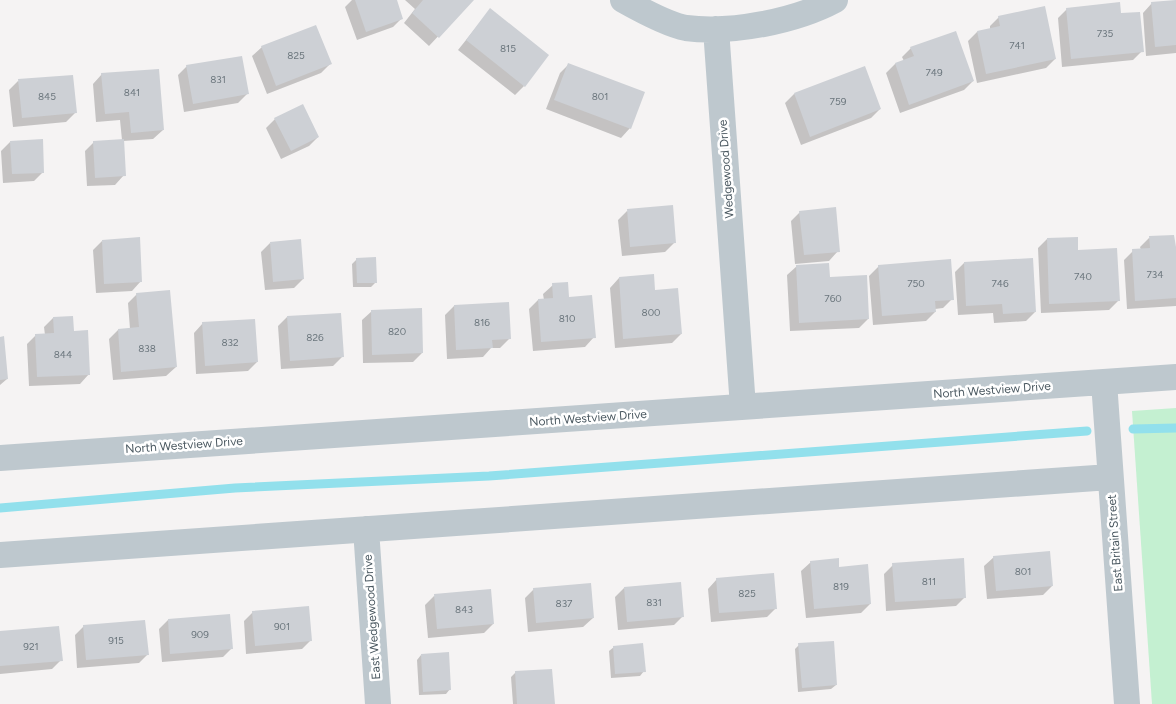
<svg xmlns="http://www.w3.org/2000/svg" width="1176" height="704" font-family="Figtree,sans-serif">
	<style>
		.green { fill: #c4f0d1 }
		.shadow { fill: #0003 }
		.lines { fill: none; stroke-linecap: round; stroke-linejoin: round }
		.stream { stroke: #92e0ec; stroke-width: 9 }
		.building { fill: #cdd0d5 }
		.minor { stroke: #bec8ce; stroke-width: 26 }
		.labels { text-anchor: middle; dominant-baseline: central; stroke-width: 5; stroke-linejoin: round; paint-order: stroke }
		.number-label { font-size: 10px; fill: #6b767d }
		.street-label { font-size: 12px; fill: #4a5860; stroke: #fff }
	</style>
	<rect width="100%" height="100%" fill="#f5f3f3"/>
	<path class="green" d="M1176,408V704H1152L1132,411Z"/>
	<path class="shadow" d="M352,0H395L402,18L393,27L357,40L345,7Z
		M405,0H472L429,46L404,23L415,9Z
		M1176,1V53L1146,56L1143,13L1152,3Z
		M1067,9L1120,15L1142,51L1133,60L1062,67L1058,18Z
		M490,10L524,86L515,95L458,50Z
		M999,17L1055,59L1046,68L977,83L968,41L977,32L990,29V26Z
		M262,47L330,64L321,73L267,94L252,56Z
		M911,48L973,81L964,90L900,113L886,73L895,64L904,61L902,57Z
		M569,64L630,128L621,138L546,109L560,73Z
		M187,66L248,93L238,103L184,112L178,75Z
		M102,74L163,130L153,139L123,141L124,175L115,185L87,186L85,151L94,142L122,140L120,120L96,122L93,84Z
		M18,81L75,113L66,122L13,127L9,90Z
		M794,94L880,109L871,118L801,145L785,103Z
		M275,119L318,137L309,146L281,159L266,128Z
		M10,142L43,172L34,181L3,183L1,151Z
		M627,211L674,243L665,252L622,256L618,220Z
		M800,212L838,251L829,261L795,264L791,221Z
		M1149,238L1176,248V306L1127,309L1124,260L1133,251L1141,250L1140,247Z
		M1047,239L1118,301L1109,310L1041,313L1038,248Z
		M102,241L141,281L132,291L96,293L93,250Z
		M270,243L303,279L294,288L265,290L261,252Z
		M357,259L376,282L371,287H353L352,264Z
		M964,263L1035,312L1026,321L994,323L993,313L958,315L955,272Z
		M797,266L868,319L859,328L790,331L787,275Z
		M879,266L952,299L943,308L935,309V312L926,321L873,325L869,276Z
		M619,278L654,291L681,334L672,343L615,348L610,288Z
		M553,285L568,298L594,337L585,347L533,351L529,309L538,300H544L543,294Z
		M137,294L176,367L166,376L113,380L109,339L118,330L130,329L128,303Z
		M454,306L510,338L500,348H491L483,357L447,359L445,315Z
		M372,311L422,353L413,362L363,363L362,320Z
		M287,317L342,357L333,366L281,369L278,326Z
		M53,318L73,332L89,374L80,384L29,386L27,344L36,335H45L44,327Z
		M203,323L257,362L248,371L196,374L194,333Z
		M0,338L7,379L0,385Z
		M994,557L1052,586L1043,595L987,599L984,566Z
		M811,562L870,604L861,613L806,618L801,571Z
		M893,565L965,597L956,606L886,611L884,574Z
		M717,579L776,608L767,617L711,622L708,589Z
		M624,588L683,616L674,625L618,630L615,597Z
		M534,589L593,618L583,627L528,632L525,598Z
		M434,596L493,624L484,633L428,638L425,605Z
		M253,612L311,640L302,649L246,654L244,621Z
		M168,620L232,648L223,657L162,662L159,629Z
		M84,626L148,654L139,663L77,668L75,635Z
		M0,632L61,660L52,669L0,674Z
		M799,645L836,685L831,689L798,692L795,649Z
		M614,647L644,671L640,676L611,678L609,651Z
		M421,655L450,689L446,694L419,695L417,660Z
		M516,672L553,704H513L511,677Z"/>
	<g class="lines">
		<path class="stream" d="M1133,429L1176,428
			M0,508L235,488L489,476L1087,431"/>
	</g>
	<path class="building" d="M355,0H397L403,19L366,32Z
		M423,0H474L439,38L412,13Z
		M1176,0V45L1155,47L1151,2Z
		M1120,2L1121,13L1140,12L1144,52L1071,59L1066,8Z
		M1045,6L1056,59L986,74L977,31L1000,26L998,16Z
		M490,8L549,55L525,87L466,40Z
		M316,25L332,64L276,86L261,46Z
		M956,31L974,81L909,105L895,63L914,56L910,47Z
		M242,56L249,94L193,104L186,65Z
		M568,63L645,92L631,129L554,100Z
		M865,66L881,109L810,137L794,93Z
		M159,69L164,130L131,133L129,112L105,114L101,73Z
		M73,75L77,113L22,118L18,79Z
		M303,104L319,137L291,151L274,118Z
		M43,139L44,173L12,174L10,141Z
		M124,139L126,176L95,178L93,141Z
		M673,205L676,243L630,247L627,209Z
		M836,207L840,252L804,255L799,211Z
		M1174,235L1176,247V298L1135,301L1132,249L1150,248L1149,236Z
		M140,237L142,282L104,284L102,240Z
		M1078,237V250L1117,248L1120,301L1049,304L1047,238Z
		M301,239L304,279L273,282L270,242Z
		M376,257L377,283H357L356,258Z
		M1033,258L1036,312L1003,314L1002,304L966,306L964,262Z
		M951,259L954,300L935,301L936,312L882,316L878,265Z
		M829,263L830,277L867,275L869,319L799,323L796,265Z
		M654,274L655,290L678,288L682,334L623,339L619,277Z
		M568,282L569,297L592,295L596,338L541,342L538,299L553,298L552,283Z
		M170,290L177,367L121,372L118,329L139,327L136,293Z
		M509,302L511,339L492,340L493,348L456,350L454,305Z
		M422,308L423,353L372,355L371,310Z
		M341,313L344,357L290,361L287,316Z
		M73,316L74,331L88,330L90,375L37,377L35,334L54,333L53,317Z
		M255,319L258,362L205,366L202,322Z
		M4,336L8,379L0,380V337Z
		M1050,551L1053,586L996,591L993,556Z
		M839,558V567L868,564L871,604L814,609L810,561Z
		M964,558L966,598L895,602L892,563Z
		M774,573L777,609L719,613L716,578Z
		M681,582L684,617L627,622L624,587Z
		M591,583L594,618L536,623L533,588Z
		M491,589L494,624L437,629L434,594Z
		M309,606L312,641L255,646L252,611Z
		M230,614L233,649L170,654L168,619Z
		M145,620L149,655L86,660L83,625Z
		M59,626L63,661L0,666V631Z
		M834,641L837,685L802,688L798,643Z
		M643,643L646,672L615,674L613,646Z
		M449,652L451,690L423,692L421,654Z
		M552,669L555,704H517L515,671Z"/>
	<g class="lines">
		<path class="minor" d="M623,0C639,9 669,25 686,28C731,34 796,21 835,0
			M716,29L743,407
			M1104,382L1127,704
			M0,458L1176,377
			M366,529L378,704
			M0,555L1110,477"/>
	</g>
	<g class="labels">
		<g class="number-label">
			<text x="1105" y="33">735</text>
			<text x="1017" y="45">741</text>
			<text x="508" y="48">815</text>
			<text x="296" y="55">825</text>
			<text x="934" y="72">749</text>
			<text x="218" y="79">831</text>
			<text x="132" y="92">841</text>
			<text x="47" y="96">845</text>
			<text x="600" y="96">801</text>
			<text x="838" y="101">759</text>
			<text x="1155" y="274">734</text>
			<text x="1083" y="276">740</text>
			<text x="916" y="283">750</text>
			<text x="1000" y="283">746</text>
			<text x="833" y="298">760</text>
			<text x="651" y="312">800</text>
			<text x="567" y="318">810</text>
			<text x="482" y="322">816</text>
			<text x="397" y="331">820</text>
			<text x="315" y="337">826</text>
			<text x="230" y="342">832</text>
			<text x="147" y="348">838</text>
			<text x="63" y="354">844</text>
			<text x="1023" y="571">801</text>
			<text x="929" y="581">811</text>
			<text x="841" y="586">819</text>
			<text x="747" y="593">825</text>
			<text x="654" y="602">831</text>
			<text x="564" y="603">837</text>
			<text x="464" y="609">843</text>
			<text x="282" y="626">901</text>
			<text x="200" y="634">909</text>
			<text x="116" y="640">915</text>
			<text x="31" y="646">921</text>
		</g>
		<g class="street-label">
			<text transform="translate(726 169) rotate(-94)">Wedgewood Drive</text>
			<text transform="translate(992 390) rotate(-4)">North Westview Drive</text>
			<text transform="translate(588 418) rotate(-4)">North Westview Drive</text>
			<text transform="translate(184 445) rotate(-4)">North Westview Drive</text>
			<text transform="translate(1115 543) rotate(-94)">East Britain Street</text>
			<text transform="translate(372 617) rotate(-94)">East Wedgewood Drive</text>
		</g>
	</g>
</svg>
